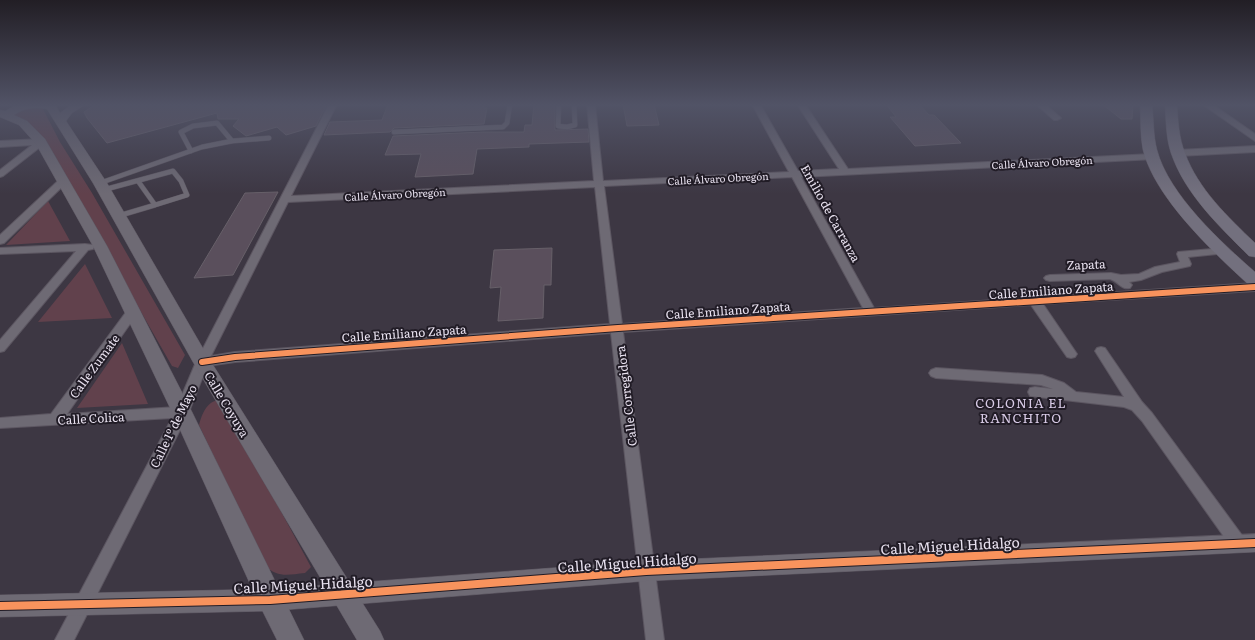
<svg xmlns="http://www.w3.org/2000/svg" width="1255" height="640" font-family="Literata,serif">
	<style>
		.green { fill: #61414c }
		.building { fill: #5a4f5c; stroke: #676069 }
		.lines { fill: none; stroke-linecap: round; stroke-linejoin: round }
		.service-casing { stroke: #5c5661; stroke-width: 5.5 }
		.minor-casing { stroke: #5c5661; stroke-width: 2 }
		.tertiary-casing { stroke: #5c5661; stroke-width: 1 }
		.secondary-casing { stroke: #5c5661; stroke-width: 1 }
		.primary-casing { stroke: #5c5661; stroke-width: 1 }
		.service { stroke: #6e6a74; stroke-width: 4.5 }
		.minor { fill: #6e6a74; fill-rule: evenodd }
		.tertiary { fill: #6e6a74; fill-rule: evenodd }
		.secondary { fill: #6e6a74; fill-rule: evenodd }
		.primary { fill: #73707e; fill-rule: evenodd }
		.cycleway-far1-casing { stroke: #211c26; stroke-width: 8 }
		.cycleway-casing { stroke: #211c26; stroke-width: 10 }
		.cycleway-far1 { stroke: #f8935d; stroke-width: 6 }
		.cycleway { stroke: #f8935d; stroke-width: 8 }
		.labels { text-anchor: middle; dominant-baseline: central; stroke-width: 4; stroke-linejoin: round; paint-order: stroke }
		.far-street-label { font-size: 10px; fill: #e9e2f0; stroke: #211c26 }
		.street-label { font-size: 12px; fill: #e9e2f0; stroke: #211c26 }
		.neighbourhood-label { font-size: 13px; letter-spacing: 1px; fill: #d7cae5; stroke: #211c26 }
		.near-street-label { font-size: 14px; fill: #e9e2f0; stroke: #211c26 }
	</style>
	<rect width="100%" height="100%" fill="#3d3743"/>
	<path class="green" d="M24,107L40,108L43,109L60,142L92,193L185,355L178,368L172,366L43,141L25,122L14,115Z
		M48,201L70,241L6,245Z
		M85,264L112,318L38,322Z
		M122,343L148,404L77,408Z
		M219,400L223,404L311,567L305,573C287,575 278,578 264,565L199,425C202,414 207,401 219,400Z"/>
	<path class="building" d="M96,104H327L316,126L286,135L277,127L246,136L233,126L239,119H218L217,113L107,143L87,118L84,112Z
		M388,104H484V108H487L484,124L394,128L390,132L324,135L330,122L382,120Z
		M534,104H555V130L588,129L589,142L529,144V147L477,149L473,174L415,177L421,154L385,155L393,136L483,132H524L525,125H532Z
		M623,104H654L659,125L627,126Z
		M886,104H919L929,115H934L961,143L915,146L890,117H896Z
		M1102,104H1133L1132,119H1121Z
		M278,192L233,275L194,278L245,193Z
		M552,248L551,285H544L543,318L498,321L501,287L490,288L494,250Z"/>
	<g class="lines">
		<g class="service-casing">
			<path id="service" d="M559,104L558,126L567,127L575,125L574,104
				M394,132L503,127L507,123L510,104
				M191,151L181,132L193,126L217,123L232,141
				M100,183L202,147L232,141L269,138
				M103,190L173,171L181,181L187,195L155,205L138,181
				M118,216L155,205"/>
		</g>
		<g class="minor-casing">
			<path id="minor" d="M329,104H337L291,196L594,181L587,104H595L603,181L789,172L752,104H760L798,171L839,169L797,104H805L848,169L1152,154L1155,155L1156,157L1155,159L801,177L874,308L1255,283V291L1043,304L1077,354L1075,357L1071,358L1067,357L1031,305L623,332L664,640H646L611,333L235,362L207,366L189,412L74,640H55L172,418L0,428V418L51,414L129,308H137L139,311L67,414L177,407L196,362ZM792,177L863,308L622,324L604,186ZM595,187L610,324L235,352L211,356L288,202Z
				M1036,104H1045L1061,118L1057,120H1054Z
				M1202,104H1212L1255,134V141Z
				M41,139L45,142L44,144L3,176L0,177V170L32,145L0,147V141Z
				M1255,146V152L1178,156L1174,153L1178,150Z
				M63,178L66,179L68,181L66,183L4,243L0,244V235L60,179Z
				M85,244L93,245L94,247L93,249L88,250L4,351L0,352V340L76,251L0,254V248Z
				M1223,248L1227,249L1228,251L1227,253L1188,257L1191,264L1190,266L1162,272L1141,280L1129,282L1132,285L1130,288C1121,290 1119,282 1110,279L1050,281L1046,280L1044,278L1046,276L1050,275L1111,273L1121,275L1139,274L1155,267L1180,262L1177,254L1178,252Z
				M1101,347L1105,348L1142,402L1152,413L1244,538L1246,543L1244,548L1238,550L1232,548L1142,421L1132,410L1124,407L1030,396L1028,392L1030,388L1035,387L1053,389L1041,385L936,378L931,376L929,373L931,370L936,368L1042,375L1064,383L1076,392L1124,397L1095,351L1097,348Z"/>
		</g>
		<g class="tertiary-casing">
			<path id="tertiary" d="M1255,534V552L646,581L270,611L0,617V595L270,589L646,561Z"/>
		</g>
		<g class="secondary-casing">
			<path id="secondary" d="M18,104H55L60,113L72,104H86L72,113L66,121L107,183L208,357L380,631L384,640H357L193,362L93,183L47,109C35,107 24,108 14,115L27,121L45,139L107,246L192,412L304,640H277L261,608L172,412L93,246L36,144L19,125L0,117V110L5,111Z"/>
		</g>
		<g class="primary-casing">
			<path id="primary" d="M1140,104H1152C1154,120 1153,135 1157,150C1169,195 1221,242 1255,272V287L1249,285C1213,252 1155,198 1143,150C1140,135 1141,119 1140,104Z
				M1165,104H1177C1178,121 1179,138 1185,153C1198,189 1228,217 1255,243V257L1249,256C1219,226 1185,194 1171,153C1166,138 1166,121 1165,104Z"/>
		</g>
		<use href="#service" class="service"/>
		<use href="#minor" class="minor"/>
		<use href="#tertiary" class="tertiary"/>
		<use href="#secondary" class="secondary"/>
		<use href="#primary" class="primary"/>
		<g class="cycleway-far1-casing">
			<path id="cycleway-far1" d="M202,362L235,357L618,328L1255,287"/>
		</g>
		<g class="cycleway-casing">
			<path id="cycleway" d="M0,606L270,600L646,571L1255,543"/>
		</g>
		<use href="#cycleway-far1" class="cycleway-far1"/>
		<use href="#cycleway" class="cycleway"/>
	</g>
	<linearGradient id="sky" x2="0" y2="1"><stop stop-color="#221e25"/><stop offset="0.54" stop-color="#515366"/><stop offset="1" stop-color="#515366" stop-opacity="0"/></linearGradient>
	<rect width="1255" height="194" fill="url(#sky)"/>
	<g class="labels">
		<g class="far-street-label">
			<text transform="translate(1042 162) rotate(-3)">Calle Álvaro Obregón</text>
			<text transform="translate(718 178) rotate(-3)">Calle Álvaro Obregón</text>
			<text transform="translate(395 194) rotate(-3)">Calle Álvaro Obregón</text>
		</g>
		<g class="street-label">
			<text transform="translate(831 213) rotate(61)">Emilio de Carranza</text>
			<text transform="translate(1086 264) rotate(-2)">Zapata</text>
			<text transform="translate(1051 290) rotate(-4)">Calle Emiliano Zapata</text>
			<text transform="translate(728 310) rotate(-4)">Calle Emiliano Zapata</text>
			<text transform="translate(404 333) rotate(-4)">Calle Emiliano Zapata</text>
			<text transform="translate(94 366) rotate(-54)">Calle Zumate</text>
			<text transform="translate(626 396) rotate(-97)">Calle Corregidora</text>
			<text transform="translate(227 404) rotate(59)">Calle Coyuya</text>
			<text transform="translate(91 418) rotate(-3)">Calle Colica</text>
			<text transform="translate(173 426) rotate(-64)">Calle 1º de Mayo</text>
		</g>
		<g class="neighbourhood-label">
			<text x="1021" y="402">COLONIA EL<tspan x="1021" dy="15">RANCHITO</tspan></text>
		</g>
		<g class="near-street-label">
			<text transform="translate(950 545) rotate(-3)">Calle Miguel Hidalgo</text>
			<text transform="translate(627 562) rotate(-4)">Calle Miguel Hidalgo</text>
			<text transform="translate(303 584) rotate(-3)">Calle Miguel Hidalgo</text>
		</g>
	</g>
</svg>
